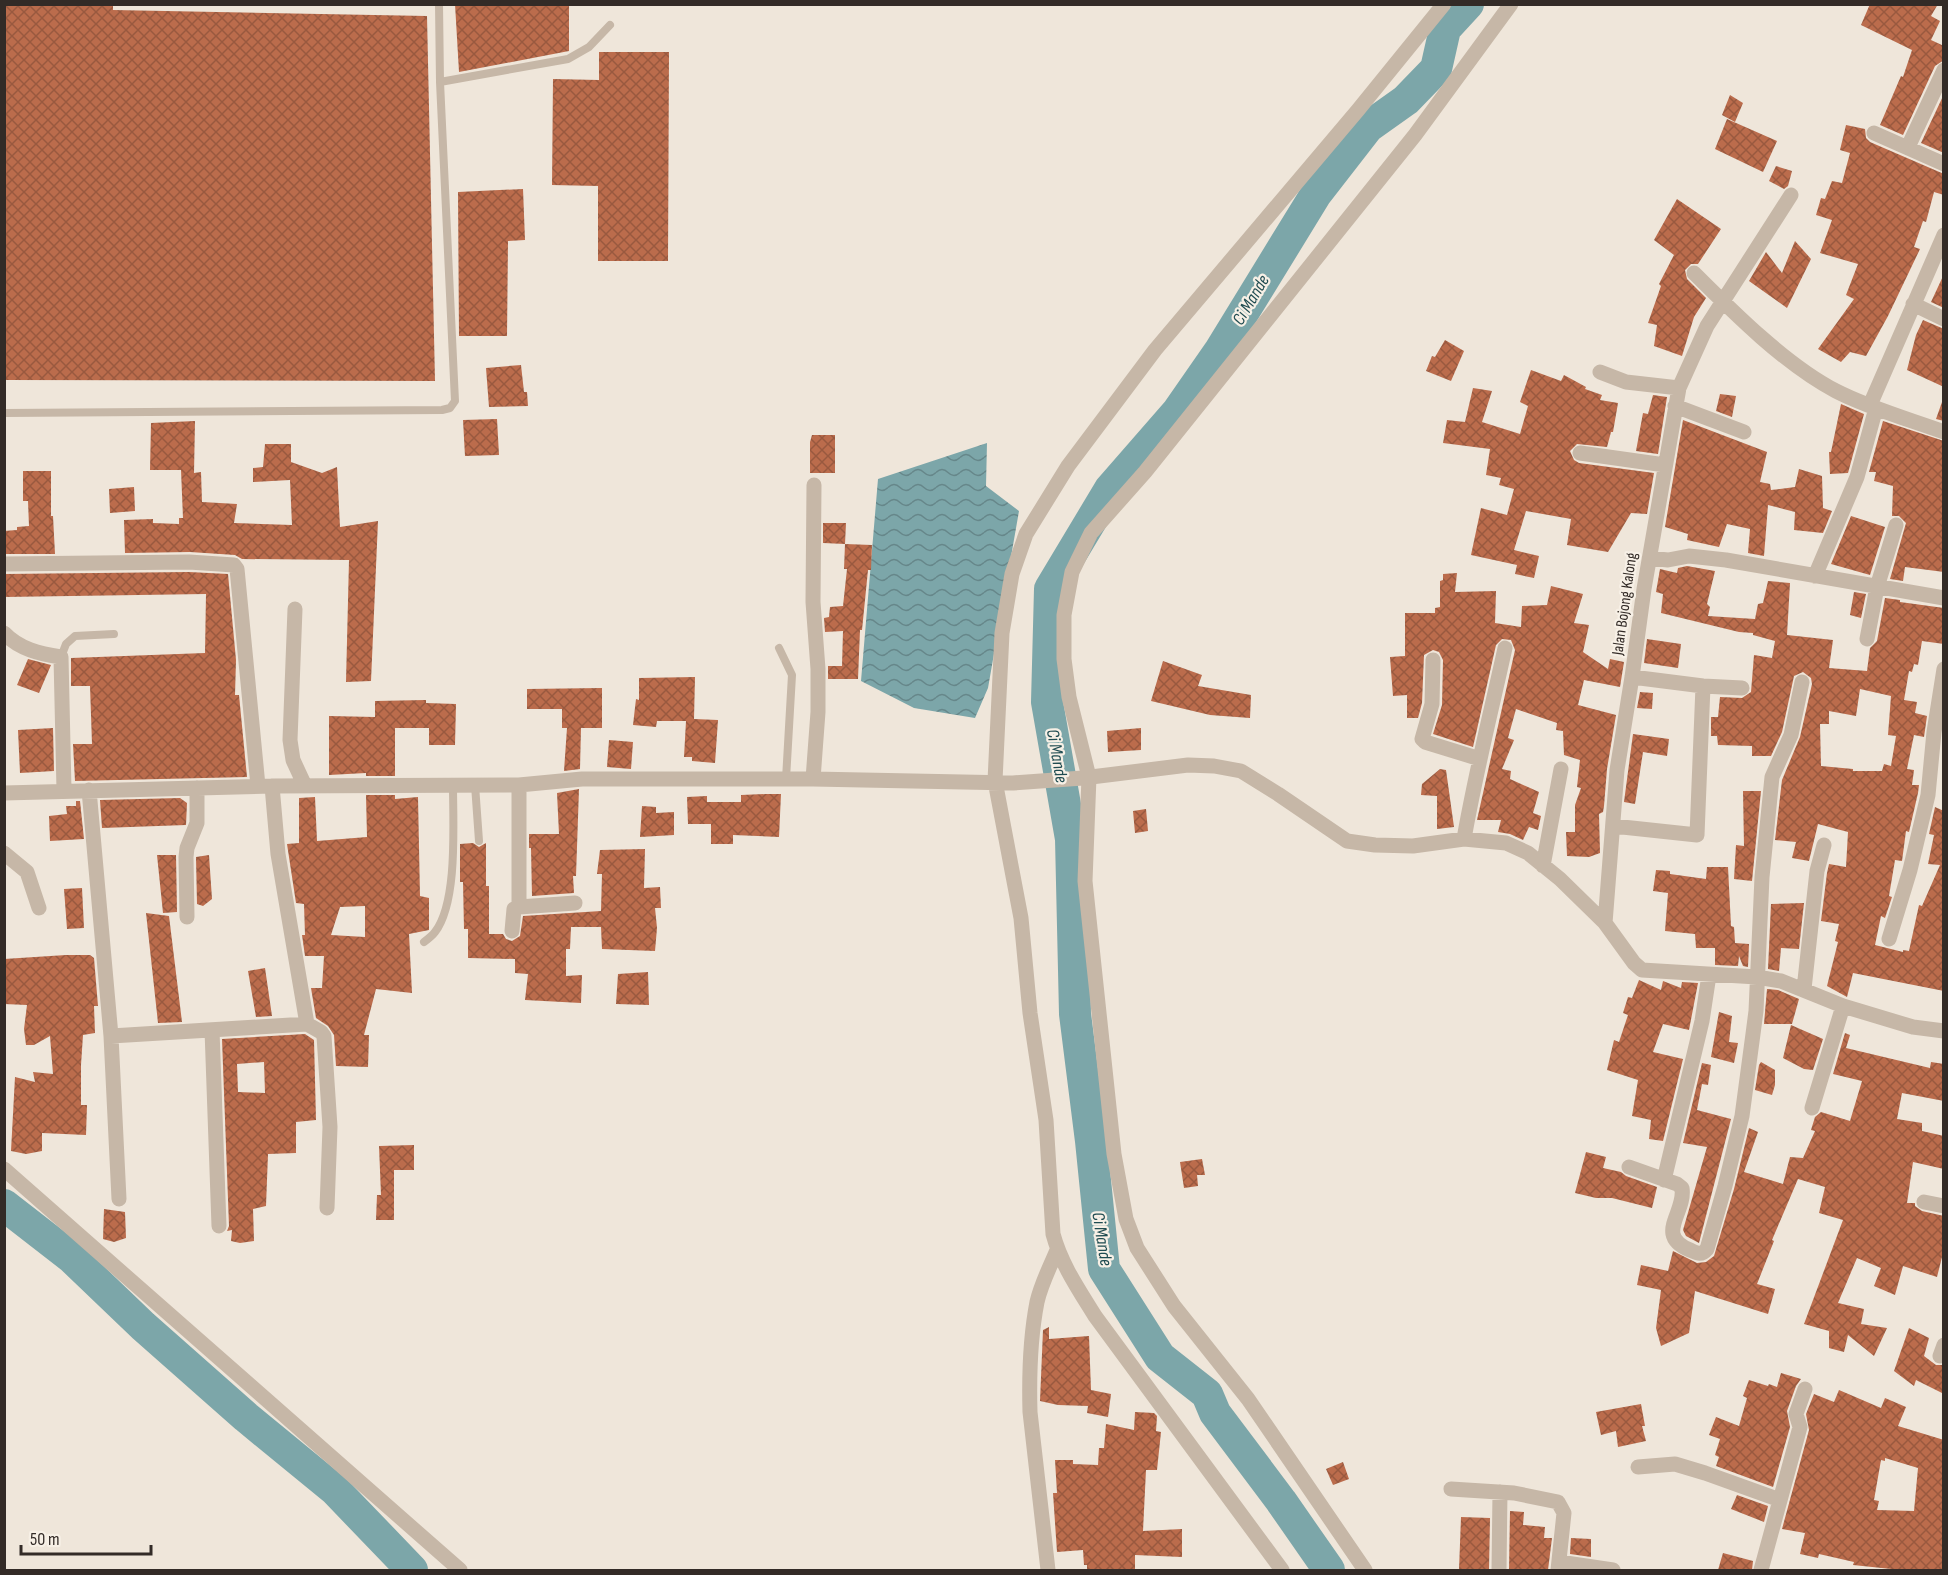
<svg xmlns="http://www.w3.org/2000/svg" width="1948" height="1575" font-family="'Sofia Sans Condensed',sans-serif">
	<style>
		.water { fill: url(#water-waves) }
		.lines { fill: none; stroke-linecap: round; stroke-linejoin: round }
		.river { stroke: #7ca6a9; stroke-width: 32 }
		.building { fill: url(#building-cross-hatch); fill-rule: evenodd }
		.lane { stroke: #c6b7a7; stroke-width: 8 }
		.street { stroke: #c6b7a7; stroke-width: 15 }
		.labels { text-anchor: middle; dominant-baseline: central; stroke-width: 4.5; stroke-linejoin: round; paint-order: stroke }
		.street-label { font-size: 16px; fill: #332b27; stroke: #f7f0e6 }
		.water-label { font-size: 18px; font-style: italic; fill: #204c51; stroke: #f7f0e6 }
	</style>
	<defs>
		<pattern id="water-waves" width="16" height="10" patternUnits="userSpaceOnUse" patternTransform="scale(1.5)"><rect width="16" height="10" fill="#7ca6a9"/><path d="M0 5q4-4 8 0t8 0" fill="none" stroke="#66878a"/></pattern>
		<pattern id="building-cross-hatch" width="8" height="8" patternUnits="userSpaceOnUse" patternTransform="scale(1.5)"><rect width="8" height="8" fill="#bb6c4c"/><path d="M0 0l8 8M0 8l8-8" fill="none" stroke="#99593f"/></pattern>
	</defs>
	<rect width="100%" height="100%" fill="#efe6da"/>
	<path class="water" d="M987,443L986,486L1019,511L988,688L975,718L914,708L861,681L878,479Z"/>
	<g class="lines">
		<path class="river" d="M4,1205L71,1257L143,1326L246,1417L335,1490L412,1570
			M1329,1570L1281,1501L1215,1413L1207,1394L1160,1357L1104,1269L1091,1141L1075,1014L1071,839L1047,702L1050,589L1110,489L1178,411L1219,352L1316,194L1368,127L1406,100L1436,69L1445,29L1468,4"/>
	</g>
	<path class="building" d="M4,4H113V10L427,16L435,381L4,380Z
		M455,4H569V51L459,72Z
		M1870,4H1938L1931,16L1940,21L1931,40L1944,46V60L1935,66L1903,135L1880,125L1901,76L1903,77L1912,50L1861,25Z
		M599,52H669L668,261H598V186L552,185L553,79L599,80Z
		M1944,94V153L1921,143Z
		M1730,95L1743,103L1735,122L1722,115Z
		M1727,119L1777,141L1763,172L1715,149Z
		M1846,125L1865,129L1866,138L1870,142L1944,174V195L1934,192L1926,222L1923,221L1914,247L1920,249L1888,316L1866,356L1850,352L1841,362L1818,349L1854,299L1846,295L1858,264L1820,253L1832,220L1816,215L1821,198L1825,199L1832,181L1842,183L1850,153L1840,150Z
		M1776,166L1792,171L1788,186L1784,189L1769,181Z
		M523,189L525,240L508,241L507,336H459L458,192Z
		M1677,199L1721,229L1698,264H1691L1685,270L1687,279L1706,298L1694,317L1682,356L1654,346L1657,325L1648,323L1661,286L1659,284L1674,255L1654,240Z
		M1795,241L1811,259L1787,308L1749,281L1766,252L1782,273Z
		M1944,274V308L1931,302Z
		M1923,320L1944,329V387L1907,370L1916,335Z
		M1445,340L1464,351L1451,381L1426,371L1432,356L1435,357Z
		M521,365L524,392H527L528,406L489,407L486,368Z
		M1531,370L1561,381L1564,375L1586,387L1585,389L1602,395L1600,400L1618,403L1613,432H1611L1607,447L1577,444L1570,451L1574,460L1579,463L1654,473L1647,514L1631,513L1608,552L1567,545L1571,519L1526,511L1514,550L1539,556L1534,578L1515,574L1517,565L1471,555L1481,508L1507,515L1514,489L1499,485L1501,478L1486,475L1490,449L1443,443L1447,420L1465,422L1473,388L1492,391L1482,422L1520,434L1528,406L1520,402Z
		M1720,394L1736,396L1732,417L1716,411Z
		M1653,395L1667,397L1658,454L1636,451L1643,413L1648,414Z
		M1942,402H1944V421L1936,419Z
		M1841,404L1864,414L1848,473L1830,474L1829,452H1831Z
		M497,419L499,455L465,456L463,420Z
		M1683,420L1767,452L1760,482L1770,484L1771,490L1795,487L1799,469L1822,476L1823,508L1832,511L1823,533L1794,530L1795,512L1768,505L1764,556L1748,553L1750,529L1727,524L1719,547L1687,540L1688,534L1665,527Z
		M195,421L194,473L201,472L202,502L237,504L234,523L292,525L290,480L253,482V468L263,467L265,444H291V462L322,473L337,467L340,527L378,521L371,681L346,682L349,560L242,559L235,555L190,552L125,553L124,520L153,519V523L179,524V518H183L181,470H150L151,423Z
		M1883,421L1944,441V572L1905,567L1903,581L1890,579L1906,523L1899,516H1892L1893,486L1874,481L1876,472H1869Z
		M812,435H835V473H810V442Z
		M23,471H51V516H53L55,554H4V531L17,530V527L29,526L28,501H23Z
		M134,487L135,511L110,513L109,489Z
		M1851,516L1885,527L1870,575L1831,564Z
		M823,523H846L845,544L823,543Z
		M845,544L872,545L871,570H868L862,630H860L858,679H828V666H842L843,631L825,632L824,618L829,617L830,607L843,606L847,569H844Z
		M1687,566L1715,571L1707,604L1710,607L1708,616L1755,619L1758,604L1763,603L1768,581L1790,583L1787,635L1833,640L1829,668L1867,671L1870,648L1877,641L1885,598L1900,600V602L1944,608V644L1922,641L1918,665L1914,664L1912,672L1909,671L1904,700L1917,702L1915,713L1927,716L1924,737L1914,735L1907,769L1914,770L1912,785H1919L1918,793L1909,832L1906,831L1902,861L1895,860L1889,896L1892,897L1885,918L1881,916L1875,945L1903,952V950L1909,951L1919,905L1922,906L1940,865L1928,864L1934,835L1929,834L1935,807L1944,811V991L1853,973L1847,997L1827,986L1838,942L1835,941L1839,924L1821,921L1827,873L1829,864L1846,867L1848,832L1818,824L1809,861L1792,858L1796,842L1775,840L1782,780L1800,737L1812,684L1811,678L1803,672L1794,676L1782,732L1771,756H1752V746L1718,745L1717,736H1711V717H1718L1720,697L1742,698L1751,692L1754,655L1772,658L1775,641L1753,635V633L1739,632L1661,613L1663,594L1656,592L1660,569L1677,573L1678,568ZM1860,689L1891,696L1888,735L1896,736L1891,766L1884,764L1882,771H1853V769L1821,766L1820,724H1829V711L1856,716Z
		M189,572L228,574L236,660L235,695H239L247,777L75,781L73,744H92L90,686H71V658L205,653L206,594L4,597V574Z
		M1457,573L1455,592L1496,591L1495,623L1521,627L1522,606L1547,605L1551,586L1583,594L1574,623L1589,625L1583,652L1608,669L1610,659L1624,662L1620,687L1584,680L1578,705L1616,715L1607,769L1604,806L1603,812L1599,814L1600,853L1589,857L1567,856L1566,832H1575V805L1581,788L1577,787L1580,760L1564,755L1563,731L1556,730L1557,723L1516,709L1508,738L1514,740L1502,769L1511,771L1510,779L1539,792L1533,813L1541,816L1538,830L1529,827L1523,840L1510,834L1498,832L1501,820H1477L1515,650L1511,640L1502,639L1496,645L1473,747L1433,734L1442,705L1443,660L1439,652L1433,650L1424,655L1422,703L1418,718H1407V695L1393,696L1390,657L1405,656V613H1435V608L1440,607V581L1443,580V574Z
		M1854,592L1866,594L1861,618L1850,615Z
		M1647,639L1681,644L1678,668L1644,663Z
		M28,659L51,665L39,693L17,685Z
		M1163,661L1202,675L1198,686L1251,695L1250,718L1210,715L1151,701Z
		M695,677L694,719L718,720L715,763L692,761V757H684L686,721H657L656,727L633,725L636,699L639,700V678Z
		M602,688V728H581L580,769L564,771L567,728H562V709H527V689Z
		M1640,692L1653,693L1652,709L1637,708Z
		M426,700V703L456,704L455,745H429V728H395V776H366V773L329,775V716L375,717V701Z
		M53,728L54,771L20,773L18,730Z
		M1141,728V750L1108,752L1107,731Z
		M1633,734L1669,739L1667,756L1643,752L1635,804L1624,802Z
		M609,740L633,742L631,769L607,767Z
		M1440,769L1446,770L1454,827L1437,829V796L1421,795L1422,784Z
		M579,789L576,876H573L574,893L532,896L531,848H529V834H559L557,793Z
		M1743,791H1761L1752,881L1734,879L1736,845L1744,846Z
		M766,794H781L779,837L733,835V844H711V824H688L687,797L707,796V802H741V795Z
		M366,795H395V799L418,797L420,896L429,898V930L409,934L412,993L376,989L364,1035H369L368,1067L336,1066L334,1035L328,1026L316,1018L311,988H322L324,956H305L302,935H305L304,904L296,903L287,844L299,843V798L315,797L317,841L367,837ZM365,906V937L331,935L340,907Z
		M180,798L187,803L186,825L102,828L100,800Z
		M76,801H80L84,839L50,841L49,816L67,814L66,806H76Z
		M642,806L656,807V813L674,812V835L640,837Z
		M1146,809L1148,831L1135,833L1133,811Z
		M473,843L479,847L486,843V886H489V934H503L506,939L512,941L520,936L523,916L601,911L602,874H597L600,850L645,849L644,888L660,887L661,908H655L657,928L655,951L602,949L601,927H571L570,949H566V976L582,975L581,1003L525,1000L528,974L515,973V959L468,958V929H464L463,882H460V844Z
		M157,855H176L177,912L163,913Z
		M209,855L212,899L203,906L197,904L196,857Z
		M1707,867H1728L1731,926L1734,927L1735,943L1749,944L1748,967L1743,966L1739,956L1738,966L1715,965V948H1696L1695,934L1665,931L1668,893L1653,891L1656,870L1670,871V874L1706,879Z
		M82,888L84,928L67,929L64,889Z
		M1804,903L1799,949L1781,948L1779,971L1768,969L1771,904Z
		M146,913L169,916L182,1022L158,1023Z
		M66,955H90L94,958L98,1006H94L95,1033L83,1035L81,1065V1105H87L86,1135L42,1133V1151L26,1154L11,1151L15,1077L35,1082L33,1072L53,1074L50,1036L34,1045H26L24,1029L27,1005L4,1004V959Z
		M265,968L272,1016L256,1017L248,971Z
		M648,972L649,1005L616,1004L618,974Z
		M1639,980L1661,990L1663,981L1681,988L1682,982L1698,983L1689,1030L1663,1024L1653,1052L1683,1059L1663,1141L1649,1139L1651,1120L1632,1116L1638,1080L1607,1070L1614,1040L1619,1042L1628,1015L1623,1013L1628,997L1632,998Z
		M1767,989L1778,990L1799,999L1792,1024H1764Z
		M1719,1012L1732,1016L1729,1042L1738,1043L1734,1063L1711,1057Z
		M1791,1025L1823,1039L1813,1070L1804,1069L1783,1058Z
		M1845,1033L1850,1035L1846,1048L1930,1068L1931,1062L1944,1064V1101L1902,1093L1897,1119L1922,1123V1131L1944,1136V1169L1913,1162L1907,1203H1915V1206L1922,1211L1944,1216V1249L1937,1277L1903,1266L1895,1295L1874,1286L1881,1268L1857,1258L1838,1303L1864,1309L1861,1324L1887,1328L1874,1356L1848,1335L1844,1352L1829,1348V1331L1804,1324L1843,1220L1819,1213L1825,1187L1798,1179L1772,1240L1774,1241L1757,1284L1775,1289L1768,1314L1695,1291L1689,1333L1661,1346L1656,1328L1661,1290L1637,1285L1641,1265L1668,1271L1673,1251L1697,1263L1706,1262L1714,1256L1734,1189L1749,1128L1758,1132L1744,1172L1783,1184L1790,1157L1803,1158L1815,1131L1811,1130L1815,1117L1821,1112L1850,1121L1862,1081L1833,1074Z
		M305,1034L314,1040L316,1120L296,1122V1153L268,1154L266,1206L253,1209L254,1241L240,1243L231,1241L232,1230L227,1231L229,1226L222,1039ZM264,1062L265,1093L238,1092L237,1064Z
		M1761,1062L1775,1070V1085L1772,1095L1755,1090L1759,1065Z
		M1702,1063L1711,1065L1708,1085L1702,1084L1697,1110L1731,1119L1699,1243L1686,1236L1683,1230L1707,1147L1683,1143Z
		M414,1145V1170H394V1220H376L377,1195H381L379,1146Z
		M1586,1152L1606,1157L1603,1168L1621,1172L1626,1176L1657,1187L1652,1208L1612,1198H1596L1575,1193Z
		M1202,1159L1205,1175H1197L1198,1186L1184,1188L1180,1162Z
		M104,1209L125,1212L126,1238L114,1242L103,1239Z
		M1049,1327V1339L1089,1336L1091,1390L1111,1394L1108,1417L1087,1413L1088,1406L1058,1405L1040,1401L1043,1330Z
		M1909,1328L1929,1338L1924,1356L1936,1365H1944V1394L1916,1380L1914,1386L1894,1371Z
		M1781,1373L1801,1379L1796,1386L1787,1411L1790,1427L1773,1487L1716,1466L1719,1457L1715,1455L1720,1439L1709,1435L1716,1417L1739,1426L1747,1398L1743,1396L1749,1380L1768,1386L1769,1384L1777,1387Z
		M1839,1390L1881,1408L1885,1398L1906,1407L1898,1426L1944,1440V1570H1901L1853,1565L1854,1562L1819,1554L1818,1558L1800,1554L1805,1533L1782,1529L1809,1430L1806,1414L1814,1394L1834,1402ZM1885,1458L1918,1468L1914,1511L1877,1510L1879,1501L1874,1500L1881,1460L1885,1461Z
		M1641,1404L1645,1426H1642L1646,1441L1618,1447L1616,1431L1601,1435L1596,1412Z
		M1135,1412L1154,1413L1157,1416L1156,1431L1161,1432L1157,1470H1146L1143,1531L1182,1529V1557L1135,1555V1570H1087V1565H1084L1083,1550L1057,1552L1053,1493H1057L1055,1460H1073V1464L1098,1465L1099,1448H1104L1106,1424L1134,1430Z
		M1343,1462L1349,1479L1333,1485L1326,1469Z
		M1737,1495L1768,1506L1764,1522L1731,1509Z
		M1510,1511L1524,1512L1523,1525L1545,1527L1544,1538H1552L1548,1570H1509Z
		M1461,1517L1490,1518L1489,1570H1459Z
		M1571,1538L1591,1539V1557L1570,1554Z
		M1723,1553L1753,1561L1752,1570H1718Z"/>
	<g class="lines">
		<path class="lane" d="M440,82L568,59L589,47L610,25
			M4,413L442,410L450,408L455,401L440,82L439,4
			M779,648L792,675L786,779
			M61,657L66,644L75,636L114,634
			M475,785L479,841
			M424,942C428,939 432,936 435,932C458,902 453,824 453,786"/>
		<path class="street" d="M1874,133L1944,164
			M1908,147L1944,70
			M1694,273C1734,313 1786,365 1836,391C1869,408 1908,419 1944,432
			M1913,304L1944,319
			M1600,372L1626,382L1679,388
			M1870,405L1944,235
			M1675,406L1744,432
			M1580,453L1665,465
			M1649,558L1668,560L1689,556L1726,560L1944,598
			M4,564L189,562L234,565L237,569L258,786
			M1815,576L1857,477L1876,408
			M295,609L290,740L293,760L305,786
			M4,633C19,649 40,654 61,657L64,790
			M1867,639L1877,587L1896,525
			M1433,660L1432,704L1422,739L1425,742L1480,759
			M1632,677L1703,686L1742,688
			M813,779L818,712V669L813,602L814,485
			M272,786L278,854L307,1024
			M89,790L111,1036L119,1199
			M4,793L272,786L519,785L582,779H813L1013,783L1083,778L1188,765L1214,766L1241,771L1278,794L1347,841L1375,845L1413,846L1464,839L1506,843L1528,853L1560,879L1605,923L1634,963L1642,970L1757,977L1781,981L1843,1006L1913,1027L1944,1031
			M1613,826L1697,835L1703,686
			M1464,839C1475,775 1491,712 1505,648
			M4,853L27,872L39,908
			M1543,866L1561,769
			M519,907L575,903
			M187,917L186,857L187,848L197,823V788
			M1605,923L1617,770L1632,677L1644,589L1679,388L1707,326L1791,195
			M512,931L514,909L519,907V785
			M1889,939L1910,870L1928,795L1934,732L1944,669
			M1804,989L1817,871L1824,845
			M212,1030L219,1226
			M111,1036L307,1024L321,1032L324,1036L330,1127L327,1208
			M1812,1108L1843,1006
			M1629,1167L1677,1184L1682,1188C1686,1213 1654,1235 1690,1250C1697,1253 1701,1256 1707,1249L1725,1186L1742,1116L1753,1034L1756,1011L1762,877L1772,777L1791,735L1802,682
			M4,1169L460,1570
			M1664,1180L1702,1021L1709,975
			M1924,1202L1944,1206
			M1940,1356L1944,1345
			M1638,1467L1675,1464L1705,1473L1780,1500
			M1451,1489L1514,1493L1558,1502L1564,1513L1558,1570
			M1559,1562L1613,1570
			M1048,1570L1030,1412C1029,1376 1030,1338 1037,1302C1041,1284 1050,1267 1057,1250
			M1282,1570L1095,1316C1079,1290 1061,1264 1053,1234L1046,1120L1030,1013L1021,918L995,781L1002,633L1012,574L1026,534L1068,466L1155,350L1358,110L1444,4
			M1365,1570L1248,1399L1174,1306L1137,1248L1126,1219L1114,1154L1085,881L1089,777L1069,697L1064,659V615L1072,572L1091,533L1145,472L1415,135L1511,4
			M1499,1570L1500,1492
			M1761,1570L1800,1427L1796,1414L1805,1389"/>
	</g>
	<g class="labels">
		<g class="street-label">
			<text transform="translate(1625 604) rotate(-82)">Jalan Bojong Kalong</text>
		</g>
		<g class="water-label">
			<text transform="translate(1251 300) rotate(-59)">Ci Mande</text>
			<text transform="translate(1057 756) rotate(80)">Ci Mande</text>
			<text transform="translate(1102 1239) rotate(81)">Ci Mande</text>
		</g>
	</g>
	<rect width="1948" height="1575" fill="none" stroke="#332b27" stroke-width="12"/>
	<path d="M21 1545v9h130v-9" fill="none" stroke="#332b27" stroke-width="3"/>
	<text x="30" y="1545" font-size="18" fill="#332b27" stroke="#f7f0e6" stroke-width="4.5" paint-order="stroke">50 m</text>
</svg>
